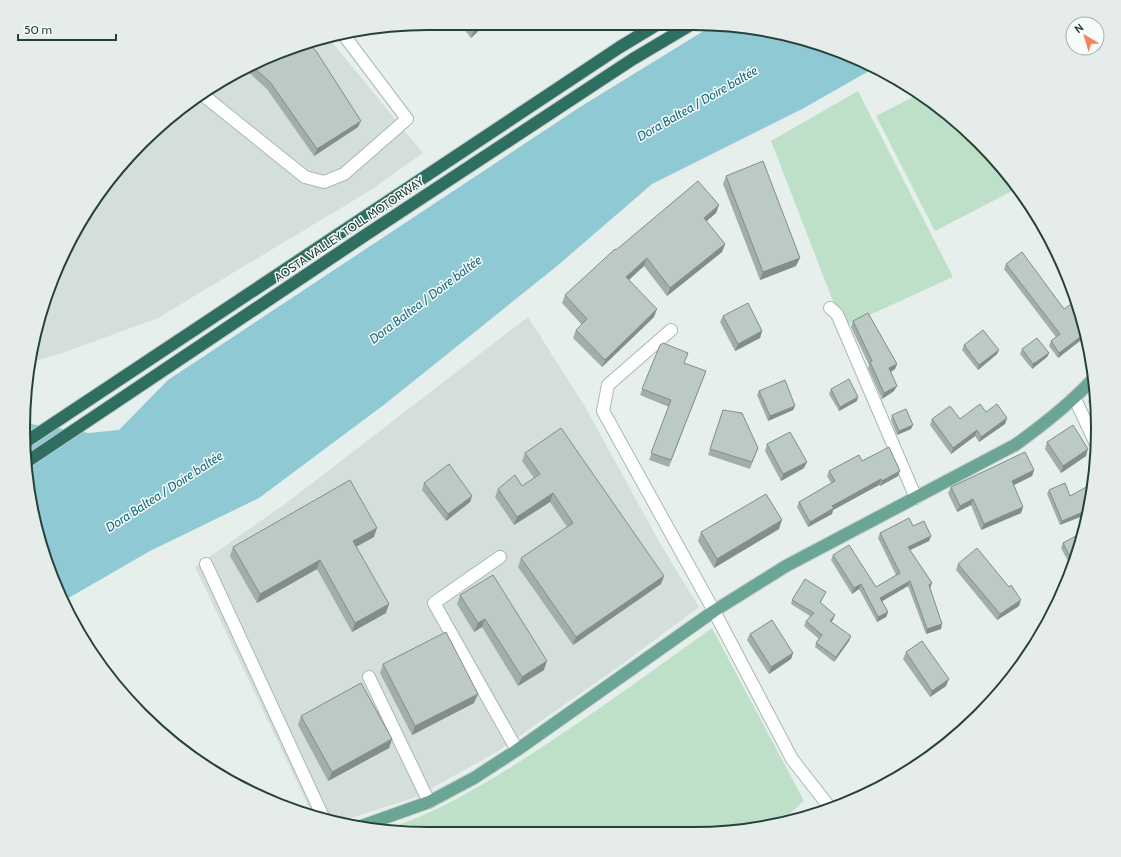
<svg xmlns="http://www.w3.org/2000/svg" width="1121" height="857" font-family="Cabin,sans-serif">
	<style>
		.built { fill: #d4dfda }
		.green { fill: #bfe0c8 }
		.water { fill: #8ec9d4 }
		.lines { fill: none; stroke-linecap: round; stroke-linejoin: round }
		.minor-casing { stroke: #a8b8b2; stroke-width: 14 }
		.major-casing { stroke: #c2cac8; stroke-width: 14 }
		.highway-casing { stroke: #c2cac8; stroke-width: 14 }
		.minor { stroke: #fff; stroke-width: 12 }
		.major { stroke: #6aa596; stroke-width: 12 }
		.highway { stroke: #2f6f62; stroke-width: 12 }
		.wall { fill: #a1aea9 }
		.shaded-wall { fill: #838d89 }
		.building { fill: #bbcac4; stroke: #838d89 }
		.labels { text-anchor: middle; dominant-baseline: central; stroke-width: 3; stroke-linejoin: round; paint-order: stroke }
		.street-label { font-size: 12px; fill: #24423a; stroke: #f7fbf9 }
		.water-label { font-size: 13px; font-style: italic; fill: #1c6f80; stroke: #f7fbf9 }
		.rim { fill: none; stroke: #24423a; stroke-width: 2 }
	</style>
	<rect width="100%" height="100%" fill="#e6efeb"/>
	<path class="built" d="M327,36L423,153L371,190L158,318L65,352L32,362L37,324L77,226L142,142L226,77Z
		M528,317L584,405L661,545L699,607L618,667L500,750L416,797L339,822L313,816L195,567L289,501Z"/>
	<path class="green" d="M858,91L953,277L843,327L771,141Z
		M919,94C961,120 987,151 1018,188L935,231L876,116Z
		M712,628L804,801L781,822L745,831L383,830C425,818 463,796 500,774C573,729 642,678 712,628Z"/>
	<path class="water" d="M715,24L798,37L876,67L804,108L652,184L557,266L385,404L259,498L150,551L65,600L44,559L27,482L24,423L89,433L119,430L168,380L580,107Z"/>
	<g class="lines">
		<g class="minor-casing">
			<path id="minor" d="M203,95L305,177L324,182L344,174L407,119L343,34
				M830,308L837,314L916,498
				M671,330L608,385L603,411L714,611L792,759L831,809
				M1075,399L1096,444
				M500,557L434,603L517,750
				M206,564L324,819
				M369,677L429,802"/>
		</g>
		<g class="major-casing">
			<path id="major" d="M359,827L429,802L474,778L517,750L714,611L786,566L1015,445C1043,425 1069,405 1093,379"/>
		</g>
		<g class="highway-casing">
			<path id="highway" d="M24,443L620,47L658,24
				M25,463L367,234L633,59L692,24"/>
		</g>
		<use href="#minor" class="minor"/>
		<use href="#major" class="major"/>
		<use href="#highway" class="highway"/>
	</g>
	<path class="wall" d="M430,23H442L435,28Z
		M459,23H487L471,38Z
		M308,43L358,127L314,156L267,89L245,69Z
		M726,176L796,266L760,280L723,184Z
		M719,205L716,213L706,221L725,244L722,252L667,296L644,266L629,280L654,317L602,367L573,338L576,330L582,325L562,303L565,295L616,250Z
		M1006,264L1064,309L1076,301L1085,334L1083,336L1081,340L1058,358L1049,346L1051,341L1056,337L1004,269Z
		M723,316L762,331L760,338L735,351L720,322Z
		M853,321L897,364L895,369L891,372L894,391L882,399L868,368L869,365L851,327Z
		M660,345L684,363L706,371L669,467L649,460L669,407L640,395Z
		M964,345L999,350L997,354L978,370L962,350Z
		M1022,349L1049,353L1047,357L1032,369L1020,354Z
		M831,389L857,401L839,411L829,394Z
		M759,391L795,406L793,410L768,421L757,395Z
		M1094,393L1096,411L1088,402L1090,397Z
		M723,410L758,448L750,469L708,455Z
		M986,412L1007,418L1005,424L979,442L975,436L951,454L930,425L932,419H960Z
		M892,415L911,429L897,435L891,420Z
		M1047,442L1086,456L1061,473L1045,449Z
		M767,444L804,468L781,481L765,451Z
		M525,453L661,584L573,645L518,567L521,558L567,527L550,502L514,525L495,497L498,489L522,486L534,478L522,461Z
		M862,461L898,476L880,486L879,485L833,510L832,514L808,527L797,507L799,502L831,483L827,476L829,471Z
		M1034,470L1032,476L1014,485L1023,507L1021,513L981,530L971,505L957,512L948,493L951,487Z
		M424,483L472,496L470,502L446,521L422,490Z
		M1092,489L1060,525L1047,494L1049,490L1070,496Z
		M913,526L931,536L929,541L910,550L932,583L930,588L941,629L926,634L908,586L882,601L888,612L886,617L877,622L859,589L852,594L831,560L833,555L876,587L896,575L878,538L880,533Z
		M779,529L714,568L698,541L701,532Z
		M1083,532L1068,561L1061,548L1063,543Z
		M374,537L356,547L386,613L352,632L317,569L257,603L230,556L233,547Z
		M958,564L1019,606L997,620L956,570Z
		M460,595L544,670L518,686L482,627L474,632L457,604Z
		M824,596L820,603L833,620L831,622L851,636L849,641L834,662L815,647L816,643L819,639L804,626L806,621L810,616L791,604L792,600Z
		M750,634L793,653L791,659L769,674L747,640Z
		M906,652L946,686L930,697L903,659Z
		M383,664L474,703L412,735L380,673Z
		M301,716L392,739L389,748L328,781L298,725Z"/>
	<path class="shaded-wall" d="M437,23H442L435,28Z
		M481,23H487L471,38L474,29Z
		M361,121L358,127L314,156L317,149Z
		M719,205L716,213L701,226L704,218Z
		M725,244L722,252L667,296L670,288Z
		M647,258L644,266L623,285L626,277Z
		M800,258L796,266L760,280L763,272Z
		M657,309L654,317L602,367L605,360Z
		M762,331L760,338L735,351L738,344Z
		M1084,331L1085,334L1083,336L1081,340L1058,358L1059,353Z
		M999,350L997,354L978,370L979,365Z
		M1049,353L1047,357L1032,369L1033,364Z
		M897,364L895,369L887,374L889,368Z
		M897,386L894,391L882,399L884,393Z
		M858,397L857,401L839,411L840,407Z
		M795,406L793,410L768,421L770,416Z
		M1007,418L1005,424L979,442L981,437Z
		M913,425L911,429L897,435L899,431Z
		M977,430L975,436L951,454L953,448Z
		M1088,449L1086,456L1061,473L1063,466Z
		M807,462L804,468L781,481L783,474Z
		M1034,470L1032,476L1010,487L1012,481Z
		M900,471L898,476L880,486L882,481Z
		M881,479L879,485L833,510L832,514L808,527L810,522L832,506Z
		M553,493L550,502L514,525L517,517Z
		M472,496L470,502L446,521L448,514Z
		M973,499L971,505L957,512L960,506Z
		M1023,507L1021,513L981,530L984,524Z
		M1090,509L1088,514L1060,525L1062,521Z
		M782,520L779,529L714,568L717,559Z
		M377,528L374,537L350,550L353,541Z
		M931,536L929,541L906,552L908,547Z
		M1076,553L1075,557L1068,561L1070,557Z
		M320,560L317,569L257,603L260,594Z
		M664,576L661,584L573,645L576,637Z
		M910,581L908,586L879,603L880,598Z
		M932,583L930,588L927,590L929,585Z
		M861,584L859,589L852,594L854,588Z
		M826,592L824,596L818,607L820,602Z
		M1021,600L1019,606L997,620L1000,614Z
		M389,604L386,613L352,632L355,623Z
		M888,612L886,617L877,622L878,617Z
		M835,615L833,620L828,625L830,621Z
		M485,619L482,627L474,632L478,623Z
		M942,624L941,629L926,634L927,629Z
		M851,636L849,641L834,662L836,657Z
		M793,653L791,659L769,674L771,667Z
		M547,661L544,670L518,686L522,677Z
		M949,679L946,686L930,697L932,691Z
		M478,694L474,703L412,735L415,726Z
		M392,739L389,748L328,781L332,772Z"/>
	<path class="building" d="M470,23H481L474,29Z
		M308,43L316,51L361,121L317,149L270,82L252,66Z
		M763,161L800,258L763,272L726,176Z
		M698,181L719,205L704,218L725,244L670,288L647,258L626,277L657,309L605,360L576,330L587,319L565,295L615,249L616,250Z
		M1022,252L1064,309L1076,301L1084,331L1082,333L1083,335L1059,353L1051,341L1060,334L1006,264Z
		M748,303L762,331L738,344L723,316Z
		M868,313L897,364L889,368L897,386L884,393L870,362L872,361L853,321Z
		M983,330L999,350L979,365L964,345Z
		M1037,338L1049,353L1033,364L1022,349Z
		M663,343L688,353L684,363L706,371L671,460L651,453L671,400L642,389L660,345Z
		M849,379L858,397L840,407L831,389Z
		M785,380L795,406L770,416L759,391Z
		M1094,393L1096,404L1090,397Z
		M980,404L986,412L997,404L1007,418L981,437L977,430L953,448L932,419L950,406L960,419Z
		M906,409L913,425L899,431L892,415Z
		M723,410L742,413L758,448L752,462L710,449Z
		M1073,425L1088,449L1063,466L1047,442Z
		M561,428L664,576L576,637L521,558L573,523L553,493L517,517L498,489L515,475L522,486L540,474L525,453Z
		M790,432L807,462L783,474L767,444Z
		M889,447L900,471L882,481L881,479L832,506L834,508L810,522L799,502L835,481L829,471L859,455L862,461Z
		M1025,452L1034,470L1012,481L1023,507L984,524L973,499L960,506L951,487Z
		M449,464L472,496L448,514L424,483Z
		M350,480L377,528L353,541L389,604L355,623L320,560L260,594L233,547Z
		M1065,483L1070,496L1090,485L1092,489L1090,509L1062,521L1049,490Z
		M766,494L782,520L717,559L701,532Z
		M909,518L913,526L924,521L931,536L908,547L932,583L929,585L942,624L927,629L910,581L880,598L888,612L878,617L861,584L854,588L833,555L849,545L876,587L900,573L880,533Z
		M1083,532L1076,553L1070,557L1063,543Z
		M977,548L1009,587L1011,585L1021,600L1000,614L958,564Z
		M493,575L547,661L522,677L485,619L478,623L460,595Z
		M805,579L826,592L820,602L835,615L830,621L851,636L836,657L816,643L822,635L806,621L814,613L792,600Z
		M772,620L793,653L771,667L750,634Z
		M446,632L478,694L415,726L383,664Z
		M922,641L949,679L932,691L906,652Z
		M361,683L392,739L332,772L301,716Z"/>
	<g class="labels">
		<g class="street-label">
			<text transform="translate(349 229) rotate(-34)">AOSTA VALLEY TOLL MOTORWAY</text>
		</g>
		<g class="water-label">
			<text transform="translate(697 103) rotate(-30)">Dora Baltea / Doire baltée</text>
			<text transform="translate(425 299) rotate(-37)">Dora Baltea / Doire baltée</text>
			<text transform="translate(164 491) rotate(-33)">Dora Baltea / Doire baltée</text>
		</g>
	</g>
	<path d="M0 0H1121V857H0ZM428 30H693A398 398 0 0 1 1091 428V429A398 398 0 0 1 693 827H428A398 398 0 0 1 30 429V428A398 398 0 0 1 428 30Z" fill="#e6ecea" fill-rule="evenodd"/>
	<path class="rim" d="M428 30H693A398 398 0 0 1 1091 428V429A398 398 0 0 1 693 827H428A398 398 0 0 1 30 429V428A398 398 0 0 1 428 30Z"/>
	<g transform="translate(1085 36) rotate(322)"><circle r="19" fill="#f7fbf9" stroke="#a3b1ad"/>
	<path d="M0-3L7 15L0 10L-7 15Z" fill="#f4845f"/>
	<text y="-6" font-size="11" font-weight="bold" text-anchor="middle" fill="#24423a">N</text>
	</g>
	<path d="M18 34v6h98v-6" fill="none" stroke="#24423a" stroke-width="2"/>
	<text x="24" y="34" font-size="12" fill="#24423a" stroke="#f7fbf9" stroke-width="3" paint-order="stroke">50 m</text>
</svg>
